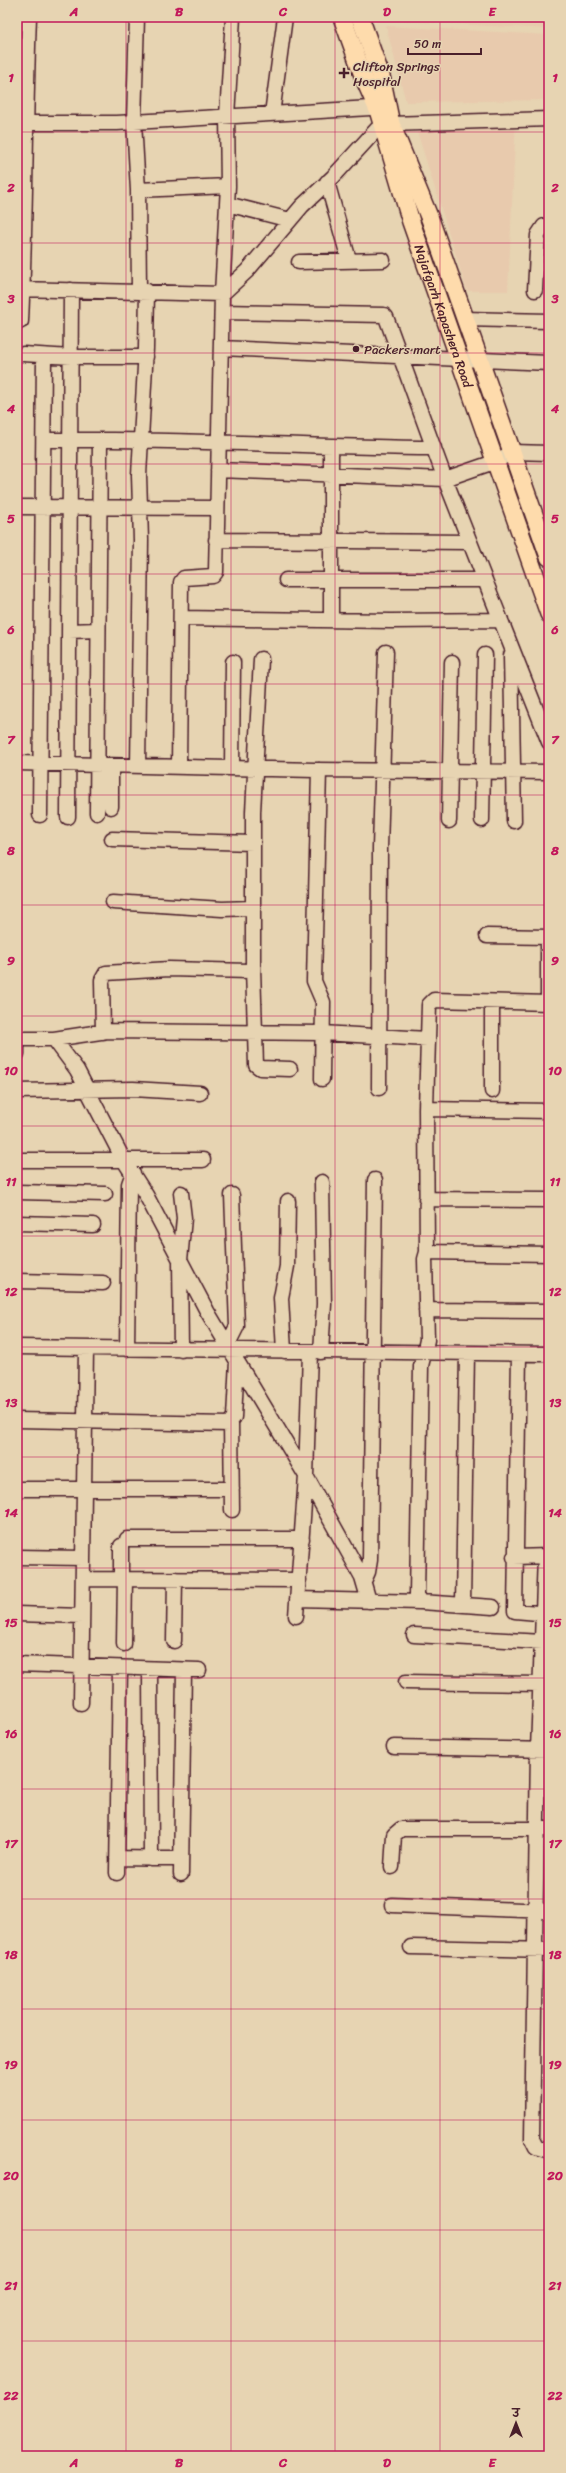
<svg xmlns="http://www.w3.org/2000/svg" width="566" height="2473" font-family="Sriracha,'Playpen Sans Deva',sans-serif">
	<style>
		.built { fill: #e8caad }
		.lines { fill: none; stroke-linecap: round; stroke-linejoin: round }
		.minor-casing { stroke: #4a1f2b; stroke-width: 17 }
		.major-casing { stroke: #4a1f2b; stroke-width: 20 }
		.minor { stroke: #e7d4b2; stroke-width: 14 }
		.major { stroke: #fedbac; stroke-width: 17 }
		.grid { fill: none; stroke: #c2185b; stroke-width: 1; stroke-opacity: 0.55 }
		.poi-dot { fill: #4a1f2b; stroke: #e7d4b2; stroke-width: 1.5 }
		.labels { text-anchor: middle; dominant-baseline: central; stroke-width: 3; stroke-linejoin: round; paint-order: stroke }
		.poi-label { font-size: 13px; fill: #4a1f2b; stroke: #e7d4b2; text-anchor: start }
		.street-label { font-size: 13px; fill: #4a1f2b; stroke: #e7d4b2 }
		.neatline { fill: none; stroke: #c2185b; stroke-width: 1.5 }
		.grid-label { font-size: 13px; text-anchor: middle; font-weight: bold; fill: #c2185b }
	</style>
	<rect width="100%" height="100%" fill="#e7d4b2"/>
	<filter id="ink" filterUnits="userSpaceOnUse"><feTurbulence type="fractalNoise" baseFrequency=".025" numOctaves="2"/><feDisplacementMap in="SourceGraphic" scale="8" xChannelSelector="R" yChannelSelector="G"/><feConvolveMatrix kernelMatrix="1 2 1 2 8 2 1 2 1" color-interpolation-filters="sRGB"/></filter>
	<g filter="url(#ink)">
		<path class="built" d="M377,17H549V29L378,20Z
			M386,26L549,35V100L406,102Z
			M516,118L508,291H467L415,125Z"/>
		<g class="lines">
			<g class="minor-casing">
				<path id="minor" d="M137,17L134,122L138,190L139,290
					M272,114L285,17
					M17,123H117L387,107
					M327,182L349,260
					M138,190L228,186
					M227,204L290,220
					M299,262L383,260
					M17,289L222,294L247,271L302,206L333,177L377,129L391,124L549,119
					M535,290L538,235L544,226L549,225
					M222,312L384,315L386,317L445,479L549,742
					M465,319L549,321
					M17,323L21,321C26,220 25,118 29,17
					M221,348L549,363
					M23,354L71,357H146
					M44,440C174,438 304,447 434,448
					M218,470L445,479L497,461L512,452L549,453
					M17,507L217,508
					M216,540L470,542
					M286,580H485
					M181,618L391,621L501,620
					M331,620V446
					M69,631L98,630
					M511,655L514,821
					M17,763L315,770L549,772
					M138,766L141,540L139,475L146,348L147,291
					M179,766L181,582L184,578L213,576L216,572L222,294L228,186L227,116L233,17
					M232,767L233,662
					M319,770L314,981L323,1002L322,1079
					M111,807V766
					M97,813L100,440
					M40,815L44,356
					M68,817L71,290
					M482,820L485,655
					M449,821L452,662
					M112,839L253,843
					M113,902L222,909L253,908
					M487,936L549,937
					M253,968L256,1065L260,1068L290,1069
					M492,1002V1091
					M548,1003V937
					M103,1032L102,980L106,973L169,969L249,971L253,968V812L261,659
					M17,1038V1054
					M17,1039H54L107,1031L322,1033L427,1039
					M54,1039L77,1070L123,1159L146,1195L207,1311L306,1476L362,1577L369,1601
					M379,1088L380,848L386,652
					M17,1091L133,1089L200,1093
					M426,1109L549,1111
					M17,1160H203
					M17,1192L105,1194
					M181,1193L184,1218L180,1260L181,1350
					M426,1199L549,1200
					M17,1223L93,1225
					M427,1252L549,1254
					M17,1281L103,1283
					M426,1310L549,1311
					M228,1344L237,1326L232,1195
					M17,1347L549,1354
					M127,1349L129,1184L133,1173
					M284,1351L281,1298L287,1266L288,1201
					M321,1352L324,1304L322,1182
					M519,1354L515,1611L549,1614
					M17,1420L229,1424L234,1417L237,1361
					M231,1422L232,1510
					M17,1489H232
					M127,1539H302
					M121,1546V1579
					M545,1556L538,1750L532,2139L536,2147L549,2151
					M17,1557L83,1558
					M514,1557L549,1556
					M83,1579L299,1580
					M364,1581L368,1572L370,1560L375,1180
					M297,1599L420,1602
					M463,1604L467,1353
					M493,1607L421,1602L417,1595L421,1366L427,1340L425,1259L427,1252L426,1109L429,1005L434,1000L549,1003
					M17,1614L82,1616
					M296,1616L306,1476L310,1352
					M414,1635L542,1642
					M174,1641L175,1579
					M124,1644L125,1579
					M17,1664L199,1670
					M150,1669L151,1859
					M406,1682L540,1684
					M81,1703L86,1349
					M394,1747L549,1750
					M117,1858L181,1859
					M392,1867L394,1835L401,1829H549
					M117,1873L120,1668
					M181,1874L184,1670
					M392,1905L549,1911
					M411,1947L549,1950"/>
			</g>
			<g class="major-casing">
				<g id="major">
					<path id="s1" d="M342,17L364,78L378,110L411,222L549,614"/>
					<path d="M360,17L381,76L391,124L430,219L549,557"/>
				</g>
			</g>
			<use href="#minor" class="minor"/>
			<use href="#major" class="major"/>
		</g>
	</g>
	<path class="grid" d="M126,17V2456M231,17V2456M335,17V2456M440,17V2456M17,132H549M17,243H549M17,353H549M17,464H549M17,574H549M17,684H549M17,795H549M17,905H549M17,1016H549M17,1126H549M17,1236H549M17,1347H549M17,1457H549M17,1568H549M17,1678H549M17,1789H549M17,1899H549M17,2009H549M17,2120H549M17,2230H549M17,2341H549"/>
	<g class="poi-dot">
		<path d="M342 67h4v4h4v4h-4v4h-4v-4h-4v-4h4z"/>
		<circle cx="356" cy="349" r="4"/>
	</g>
	<g class="labels">
		<g class="poi-label">
			<text x="353" y="66">Clifton Springs<tspan x="353" dy="15">Hospital</tspan></text>
			<text x="364" y="349">Packers mart</text>
		</g>
		<g class="street-label">
			<text stroke="none"><textPath href="#s1" startOffset="316">Najafgarh Kapashera Road</textPath></text>
		</g>
	</g>
	<rect width="566" height="2473" fill="none" stroke="#e7d4b2" stroke-width="44"/>
	<g transform="translate(516 2423)" stroke="#e7d4b2" stroke-width="3" paint-order="stroke">
	<path d="M0-3L7 15L0 10L-7 15Z" fill="#4a1f2b"/>
	<text y="-6" font-size="11" font-weight="bold" text-anchor="middle" fill="#4a1f2b">उ</text>
	</g>
	<path d="M408 48v6h73v-6" fill="none" stroke="#4a1f2b" stroke-width="2"/>
	<text x="414" y="48" font-size="12" fill="#4a1f2b" stroke="#e7d4b2" stroke-width="3" paint-order="stroke">50 m</text>
	<rect x="22" y="22" width="522" height="2429" class="neatline"/>
	<g class="grid-label">
		<text x="74" y="16">A</text>
		<text x="179" y="16">B</text>
		<text x="283" y="16">C</text>
		<text x="387" y="16">D</text>
		<text x="492" y="16">E</text>
		<text x="11" y="82">1</text>
		<text x="555" y="82">1</text>
		<text x="11" y="192">2</text>
		<text x="555" y="192">2</text>
		<text x="11" y="303">3</text>
		<text x="555" y="303">3</text>
		<text x="11" y="413">4</text>
		<text x="555" y="413">4</text>
		<text x="11" y="523">5</text>
		<text x="555" y="523">5</text>
		<text x="11" y="634">6</text>
		<text x="555" y="634">6</text>
		<text x="11" y="744">7</text>
		<text x="555" y="744">7</text>
		<text x="11" y="855">8</text>
		<text x="555" y="855">8</text>
		<text x="11" y="965">9</text>
		<text x="555" y="965">9</text>
		<text x="11" y="1075">10</text>
		<text x="555" y="1075">10</text>
		<text x="11" y="1186">11</text>
		<text x="555" y="1186">11</text>
		<text x="11" y="1296">12</text>
		<text x="555" y="1296">12</text>
		<text x="11" y="1407">13</text>
		<text x="555" y="1407">13</text>
		<text x="11" y="1517">14</text>
		<text x="555" y="1517">14</text>
		<text x="11" y="1627">15</text>
		<text x="555" y="1627">15</text>
		<text x="11" y="1738">16</text>
		<text x="555" y="1738">16</text>
		<text x="11" y="1848">17</text>
		<text x="555" y="1848">17</text>
		<text x="11" y="1959">18</text>
		<text x="555" y="1959">18</text>
		<text x="11" y="2069">19</text>
		<text x="555" y="2069">19</text>
		<text x="11" y="2180">20</text>
		<text x="555" y="2180">20</text>
		<text x="11" y="2290">21</text>
		<text x="555" y="2290">21</text>
		<text x="11" y="2400">22</text>
		<text x="555" y="2400">22</text>
		<text x="74" y="2467">A</text>
		<text x="179" y="2467">B</text>
		<text x="283" y="2467">C</text>
		<text x="387" y="2467">D</text>
		<text x="492" y="2467">E</text>
	</g>
</svg>
